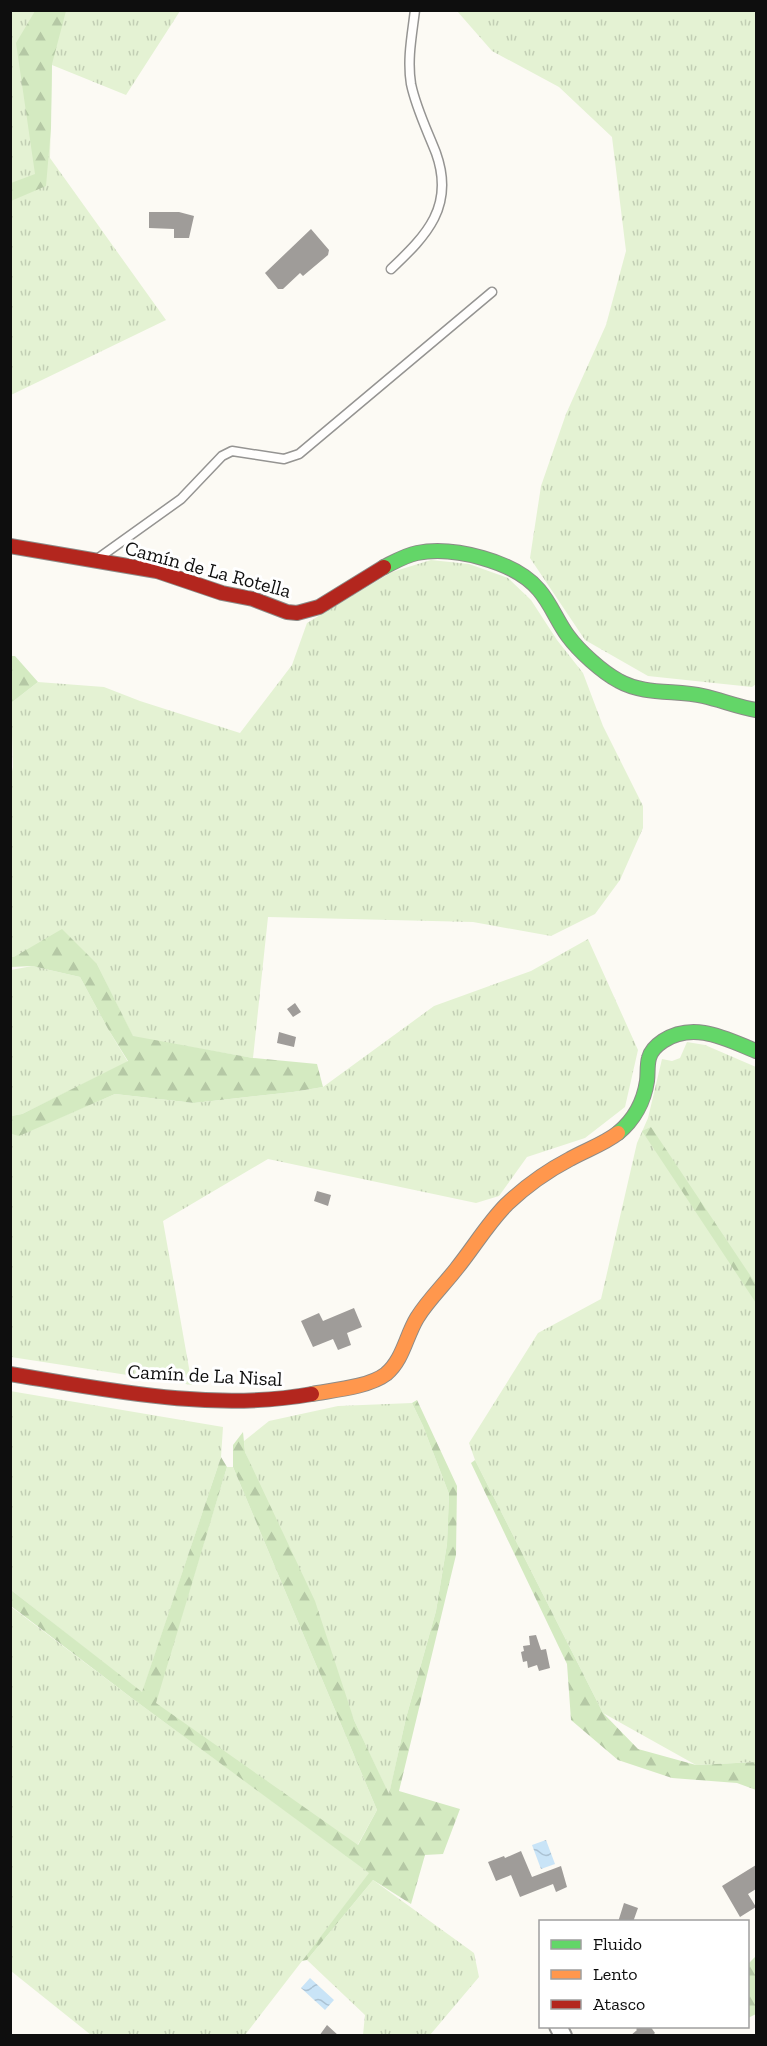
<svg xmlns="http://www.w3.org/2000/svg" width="767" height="2046" font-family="'Zilla Slab',serif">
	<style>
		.grass { fill: url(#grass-tufts) }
		.forest { fill: url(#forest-firs) }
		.water { fill: url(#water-waves) }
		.building { fill: #9f9c99 }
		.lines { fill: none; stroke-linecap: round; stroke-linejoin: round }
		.lane-casing { stroke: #959492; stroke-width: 11 }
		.street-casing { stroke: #959492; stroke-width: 20 }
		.fast-casing { stroke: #8c8b88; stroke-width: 16 }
		.slow-casing { stroke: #8c8b88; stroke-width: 16 }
		.jam-casing { stroke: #8c8b88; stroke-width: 16 }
		.lane { stroke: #fffefd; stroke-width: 8 }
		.street { stroke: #fffefd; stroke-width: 16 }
		.fast { stroke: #63d668; stroke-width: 14 }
		.slow { stroke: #ff974d; stroke-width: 14 }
		.jam { stroke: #b3261e; stroke-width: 14 }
		.labels { text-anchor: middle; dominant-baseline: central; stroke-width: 6; stroke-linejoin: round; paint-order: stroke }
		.street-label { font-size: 20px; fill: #0e0e0e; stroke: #fff }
	</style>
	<defs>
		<pattern id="grass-tufts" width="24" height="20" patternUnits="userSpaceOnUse" patternTransform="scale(1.5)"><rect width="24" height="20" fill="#e4f2d3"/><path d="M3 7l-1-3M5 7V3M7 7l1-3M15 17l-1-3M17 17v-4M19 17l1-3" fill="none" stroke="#c2ceb4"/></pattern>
		<pattern id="forest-firs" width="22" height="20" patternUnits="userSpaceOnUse" patternTransform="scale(1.5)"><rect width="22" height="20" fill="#d4eac1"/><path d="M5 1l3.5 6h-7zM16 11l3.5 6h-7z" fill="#b5c8a5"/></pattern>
		<pattern id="water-waves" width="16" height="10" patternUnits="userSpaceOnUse" patternTransform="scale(1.5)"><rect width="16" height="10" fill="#c9e4f7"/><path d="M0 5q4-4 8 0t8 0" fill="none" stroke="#abc2d3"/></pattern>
	</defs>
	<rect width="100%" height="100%" fill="#fcfaf4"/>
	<path class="grass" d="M11,11H180L126,95L52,65L50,158L166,320L11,395Z
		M457,11H756V684L752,687L648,676L585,640L530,558L541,486L566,414L606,325L626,251L612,137L559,87L492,51Z
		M431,560L469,564L508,578L531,600L557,640L583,673L603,726L643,806V828L620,880L595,914L551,936L473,922L268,917L253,1058L133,1037L97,964L11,957L10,780L13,767L11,703L38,682L104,687L140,701L240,733L292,665L307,623L392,572Z
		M588,939L638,1050L625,1107L585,1138L527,1157L499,1196L476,1203L268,1159L163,1221L192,1385L11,1357L10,1134L19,1135L115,1094L194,1103L293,1092L323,1087L434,1006L531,971Z
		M32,966L80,977L108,1029L128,1062L22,1114L11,1116V970Z
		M687,1042L705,1045L756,1067V1762L696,1765L603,1713L475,1460L469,1443L538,1333L601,1299L637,1143L648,1118L662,1059L672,1061L680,1058Z
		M10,1391L223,1427L221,1457L142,1693L11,1590Z
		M412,1403L423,1426L449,1494L447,1544L436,1611L406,1718L389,1795L354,1720L245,1452L244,1441L269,1421L338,1406Z
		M227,1467H233L377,1810L357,1846L155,1703Z
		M10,1606L133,1699L370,1873L245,2035H91L11,1971Z
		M373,1880L474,1953L479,1977L430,2035H363L365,2015L307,1960Z"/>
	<path class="forest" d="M35,11H66L52,64L51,128L46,186L11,201V183L35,174L16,43Z
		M11,656H15L38,682L11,703Z
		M62,929L97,964L133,1036L253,1058L317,1064L323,1087L293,1092L194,1103L115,1094L19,1136L11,1134V1116L22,1114L128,1061L108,1029L80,977L32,966L11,967V957H14Z
		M651,1127L756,1284V1303L642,1131Z
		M417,1400L457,1486L456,1555L399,1791L460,1809L443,1854L425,1855L411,1904L373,1880L307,1960L302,1961L369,1873L133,1699L11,1606V1590L142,1692L221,1457L227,1467L156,1703L358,1845L377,1810L233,1467V1445L243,1432L245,1452L315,1601L354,1720L389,1794L406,1718L436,1611L447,1544L449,1494L423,1426L412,1403Z
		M475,1460L603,1713L638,1749L696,1765L756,1762V1790L737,1783L672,1778L618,1760L571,1720L567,1664L471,1463Z
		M756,1956V2014L748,2018V1964Z"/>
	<path class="water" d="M546,1840L555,1864L541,1869L532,1845Z
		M310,1978L334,2000L325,2010L301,1988Z"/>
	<path class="building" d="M149,212H179L194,216L189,238H174V229L149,228Z
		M311,229L329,250L328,255L303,276L300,273L283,289H278L265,273Z
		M295,1003L301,1012L293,1017L287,1009Z
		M279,1032L296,1037L294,1047L277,1043Z
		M317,1191L331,1195L328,1206L314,1201Z
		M354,1308L362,1327L347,1333L351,1345L338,1350L333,1339L313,1347L301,1321L319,1313L323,1321Z
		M536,1635L541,1650L546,1649L550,1668L539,1671L537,1665L528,1668L527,1661L523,1662L521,1652L524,1651L523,1646L530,1645L529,1636Z
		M521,1851L532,1877L561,1866L567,1887L556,1892L553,1884L520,1897L511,1875L496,1881L488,1862L504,1856L505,1858Z
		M756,1865V1889L748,1894L756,1907L740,1917L722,1886Z
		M624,1903L638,1908L633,1922H618Z
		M327,2025L339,2036H319Z
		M639,2026H650L655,2033L652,2036H630L637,2030L636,2029Z"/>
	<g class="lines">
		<g class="lane-casing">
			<path id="lane" d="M391,269C427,235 455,206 436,153C427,130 416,108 411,84C407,59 412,35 415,10
				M100,557L181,499L222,456L232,451L284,459L299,454L492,292"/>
		</g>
		<g class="street-casing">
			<path id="street" d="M558,2026L563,2036"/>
		</g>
		<g class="fast-casing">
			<path id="fast" d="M384,567C394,562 406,555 417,553C453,546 515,561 539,590C551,604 557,621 568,636C579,651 602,672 619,681C644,695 676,690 703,696C721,700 738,707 756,710
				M618,1133C634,1120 644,1101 647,1081C648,1074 647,1065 649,1058C651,1050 657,1045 663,1041C694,1021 726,1039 756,1051"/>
		</g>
		<g class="slow-casing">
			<path id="slow" d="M312,1394C334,1390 369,1387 386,1374C403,1360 406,1336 417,1318C428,1300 444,1285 457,1268C474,1247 488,1223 507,1204C526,1186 547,1171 570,1159C586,1150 604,1144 618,1133"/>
		</g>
		<g class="jam-casing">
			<path id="jam" d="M10,546L157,571L222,593L253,599L287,612L297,613L319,607L384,567
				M10,1374C108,1390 213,1412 312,1394"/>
		</g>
		<use href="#lane" class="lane"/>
		<use href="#street" class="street"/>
		<use href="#fast" class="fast"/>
		<use href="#slow" class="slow"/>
		<use href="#jam" class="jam"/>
	</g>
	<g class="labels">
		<g class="street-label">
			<text transform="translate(208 569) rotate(15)">Camín de La Rotella</text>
			<text transform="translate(205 1375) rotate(3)">Camín de La Nisal</text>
		</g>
	</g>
	<rect width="767" height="2046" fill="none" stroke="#0e0e0e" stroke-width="24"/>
	<rect x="539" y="1920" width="210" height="108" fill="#ffffff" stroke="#9f9f9f" stroke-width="1.5"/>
	<rect x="551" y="1940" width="30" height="9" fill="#63d668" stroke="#9f9f9f" stroke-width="1.5"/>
	<text x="593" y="1950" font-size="18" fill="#0e0e0e">Fluido</text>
	<rect x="551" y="1970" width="30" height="9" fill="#ff974d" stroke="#9f9f9f" stroke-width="1.5"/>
	<text x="593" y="1980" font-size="18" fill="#0e0e0e">Lento</text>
	<rect x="551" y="2000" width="30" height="9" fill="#b3261e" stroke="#9f9f9f" stroke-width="1.5"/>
	<text x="593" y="2010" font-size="18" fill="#0e0e0e">Atasco</text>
</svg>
